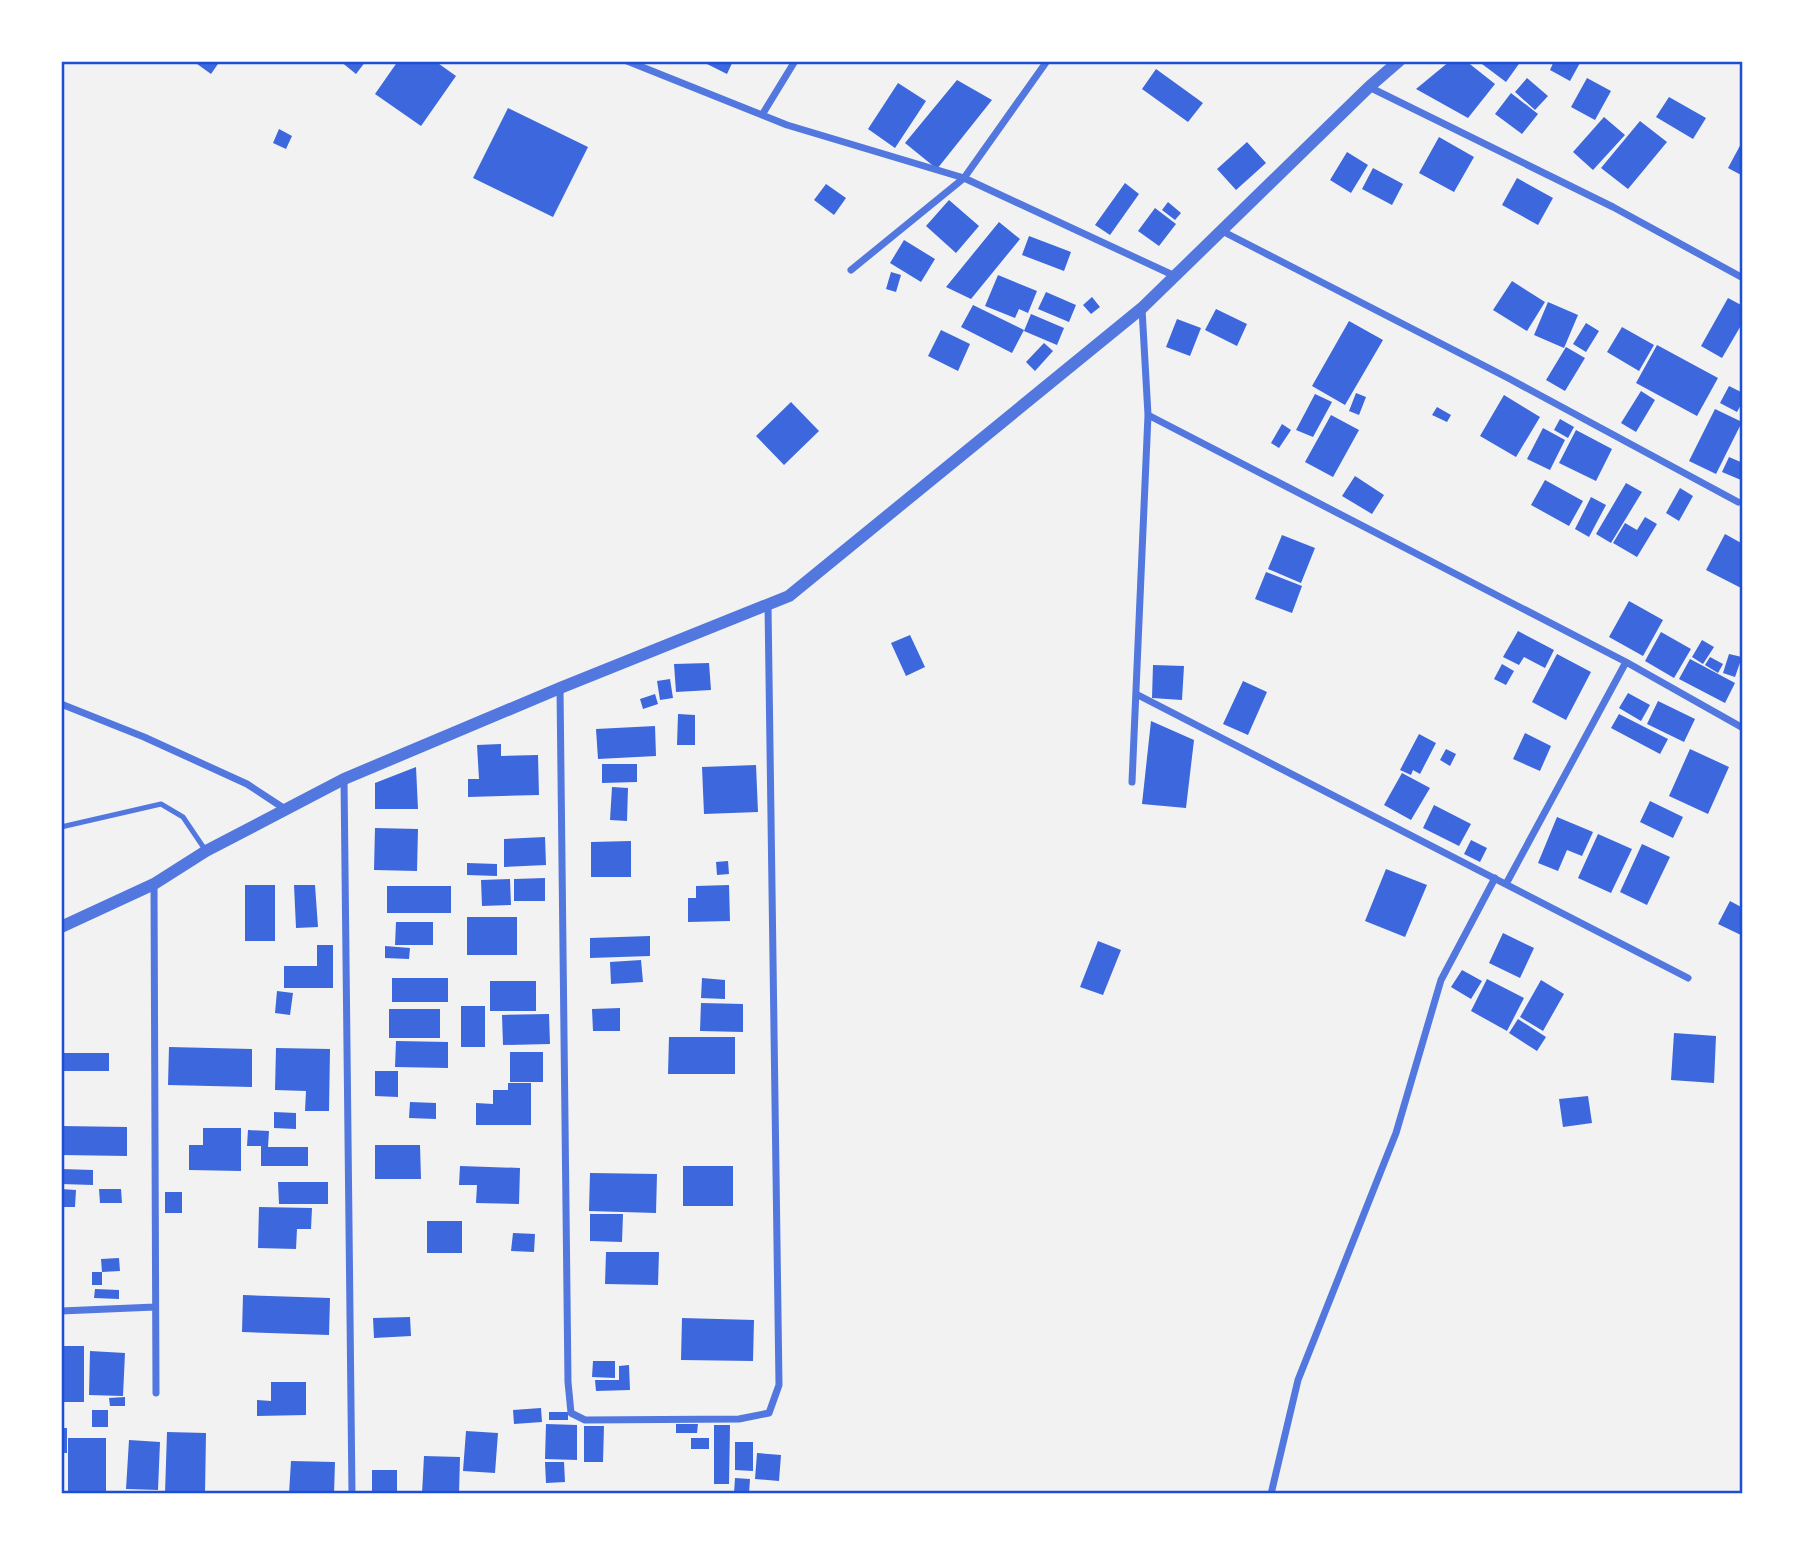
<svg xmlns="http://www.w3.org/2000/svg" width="1804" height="1555" font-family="'Noto Sans',sans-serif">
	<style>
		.building { fill: #3d67dc }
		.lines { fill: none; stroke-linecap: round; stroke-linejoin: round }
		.service { stroke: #5277de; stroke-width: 5 }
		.minor { stroke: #5277de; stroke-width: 7 }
		.tertiary { stroke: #5277de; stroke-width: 12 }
		.neatline { fill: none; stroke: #1d4ed8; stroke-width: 2.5 }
	</style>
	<rect width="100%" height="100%" fill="#f2f2f2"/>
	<path class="building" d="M193,61H220L211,74Z
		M340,61H366L356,74Z
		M398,61H435L456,76L421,126L375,94Z
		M701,61H733L727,74Z
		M1450,61H1466L1495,84L1468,118L1416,89Z
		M1478,61H1521L1506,82Z
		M1554,61H1581L1570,81L1550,70Z
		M1156,69L1203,103L1188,122L1142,89Z
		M1527,78L1548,96L1535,110L1515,92Z
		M1587,78L1611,91L1595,120L1571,107Z
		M957,80L992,100L937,169L905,143Z
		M898,83L926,101L895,148L868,129Z
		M1511,93L1538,114L1522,134L1495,114Z
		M1669,97L1706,118L1693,139L1656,117Z
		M508,108L588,147L553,217L473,178Z
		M1604,117L1625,135L1593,170L1573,152Z
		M1640,121L1667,142L1628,189L1601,168Z
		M279,129L292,136L286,149L273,143Z
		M1439,137L1474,157L1454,192L1419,173Z
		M1743,140V176L1728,168Z
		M1247,142L1266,163L1236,190L1217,169Z
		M1347,152L1368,165L1351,193L1330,180Z
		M1373,168L1403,184L1392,205L1362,189Z
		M1517,178L1553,198L1538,225L1502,205Z
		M1125,183L1139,194L1110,235L1095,225Z
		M826,184L846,198L834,215L814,200Z
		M949,200L979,226L956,253L926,226Z
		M1168,202L1181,213L1175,220L1162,210Z
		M1155,208L1176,224L1159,246L1138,231Z
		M999,222L1020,239L971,299L946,287Z
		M1029,236L1071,252L1064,271L1022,255Z
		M904,240L935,259L921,282L890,263Z
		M891,272L901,275L896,292L886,289Z
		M998,275L1037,291L1028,313L1019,309L1015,318L985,306Z
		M1512,281L1545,302L1527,331L1493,310Z
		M1046,292L1076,305L1069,322L1038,309Z
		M1092,297L1100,307L1091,314L1083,305Z
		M1728,298L1743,306V322L1722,358L1701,346Z
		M1548,302L1578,315L1564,348L1534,335Z
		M973,305L1024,330L1012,353L961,327Z
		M1216,309L1247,324L1237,346L1205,330Z
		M1031,314L1064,328L1057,345L1024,331Z
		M1177,319L1201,328L1190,356L1166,347Z
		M1349,321L1383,340L1345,405L1312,386Z
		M1586,323L1599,331L1586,352L1573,344Z
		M1622,327L1654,345L1639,371L1607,352Z
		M941,330L970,344L958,371L928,356Z
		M1044,343L1053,351L1035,371L1026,362Z
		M1657,345L1718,378L1697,416L1636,383Z
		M1566,347L1585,358L1565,391L1546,380Z
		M1729,386L1743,393V401L1737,412L1720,403Z
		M1641,391L1655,400L1636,432L1621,423Z
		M1356,393L1366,397L1359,415L1349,411Z
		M1315,394L1332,402L1313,437L1296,430Z
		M1504,395L1540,417L1516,457L1480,436Z
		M791,402L819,431L784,465L756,436Z
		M1437,407L1451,415L1447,422L1432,415Z
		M1715,409L1742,422L1716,474L1689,461Z
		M1331,415L1359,430L1333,477L1305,462Z
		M1560,419L1574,427L1568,438L1554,430Z
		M1282,424L1291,430L1279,448L1271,443Z
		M1543,428L1565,440L1550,470L1527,459Z
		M1576,430L1612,449L1596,481L1559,463Z
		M1729,457L1743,463V476L1741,480L1722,472Z
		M1355,476L1384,495L1372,514L1342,496Z
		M1545,480L1583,501L1569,526L1531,505Z
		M1626,483L1642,492L1611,543L1596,534Z
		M1680,488L1693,496L1679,521L1666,513Z
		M1591,497L1606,505L1589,537L1575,529Z
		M1645,517L1657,524L1637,557L1613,543L1625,523L1637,530Z
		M1725,534L1743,544V589L1706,570Z
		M1282,535L1315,548L1301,583L1268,569Z
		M1266,572L1302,586L1292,613L1255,599Z
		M1629,601L1663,620L1643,656L1609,637Z
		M1518,631L1554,650L1545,668L1524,657L1519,665L1503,657Z
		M1661,632L1691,649L1674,678L1645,661Z
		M910,635L925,667L906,676L891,643Z
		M1702,640L1714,647L1703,664L1692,657Z
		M1557,654L1591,672L1566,720L1532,702Z
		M1729,654L1742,657L1735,677L1723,673Z
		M1710,657L1723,664L1718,673L1705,665Z
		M1690,659L1735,683L1725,703L1679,679Z
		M709,663L711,690L676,692L674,664Z
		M1502,664L1514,671L1506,685L1494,679Z
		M1153,665L1184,666L1182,700L1152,698Z
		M670,679L673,698L660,700L657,681Z
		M1243,681L1267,692L1248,735L1223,724Z
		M1628,693L1650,705L1641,721L1619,708Z
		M655,694L658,704L643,709L640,699Z
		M1658,701L1695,719L1684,742L1647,724Z
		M678,714L695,715V745H677Z
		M1619,714L1668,739L1660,754L1611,728Z
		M1151,721L1194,740L1186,808L1142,804Z
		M655,726L656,756L598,759L596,729Z
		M1525,733L1551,746L1540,771L1513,759Z
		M1419,734L1436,743L1420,774L1413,770L1411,775L1400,770Z
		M501,744V756L538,755L539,795L468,797V779H479L477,745Z
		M1446,749L1456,754L1450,766L1440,760Z
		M1690,749L1729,767L1708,814L1669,796Z
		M602,764H637V782L602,783Z
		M756,765L758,812L704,814L702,767Z
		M416,767L418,809H375V783Z
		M1402,773L1430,788L1411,820L1384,805Z
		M612,787L628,788L627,821L610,820Z
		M1650,801L1683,817L1673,838L1640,822Z
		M1434,805L1471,824L1459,846L1423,828Z
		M1557,817L1593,832L1582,856L1567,850L1558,871L1538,863Z
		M375,828L418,829L417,871L374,870Z
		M1598,834L1632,849L1611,893L1578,878Z
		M545,837L546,865L504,867V839Z
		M1471,840L1487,848L1480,862L1464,854Z
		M631,841V877H591V842Z
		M1642,844L1670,857L1647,905L1620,892Z
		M728,861L729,874L717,875L716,862Z
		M467,863L497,864V876L467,875Z
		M1386,869L1427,885L1405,937L1365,921Z
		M545,878V901H514V879Z
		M510,879L511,905L482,906L481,880Z
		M245,885H275V941H245Z
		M294,885H315L318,927L296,928Z
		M729,885L730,921L688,922V898H696V886Z
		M387,886H451V913H387Z
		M1730,901L1743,908V936L1718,924Z
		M467,917H517V955H467Z
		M396,922H433V945H395Z
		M1503,933L1534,948L1520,978L1489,963Z
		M650,936V956L590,958V938Z
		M1098,941L1121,950L1103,995L1080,987Z
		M317,945H333V988H284V966H317Z
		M385,946L410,948L409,959L385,958Z
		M641,960L643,982L611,984L610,962Z
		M1462,970L1482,981L1471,999L1451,987Z
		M392,978H448V1002H392Z
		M702,978L725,980V999L701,998Z
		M1487,979L1524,998L1507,1031L1471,1011Z
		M1541,980L1564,994L1543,1031L1520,1017Z
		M490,981H536V1011H490Z
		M277,991L293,993L290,1015L275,1013Z
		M701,1003L743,1004V1032L700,1031Z
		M461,1006H485V1047H461Z
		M620,1008V1031H593L592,1009Z
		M389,1009H440V1038H389Z
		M549,1014L550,1044L503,1045L502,1015Z
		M1518,1019L1546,1037L1537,1051L1509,1033Z
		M1674,1033L1716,1036L1714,1083L1671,1080Z
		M669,1037H735V1074H668Z
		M396,1041L448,1042V1068L395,1067Z
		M169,1047L252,1049V1087L168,1085Z
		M276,1048L330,1049L329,1111H305L306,1091L275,1090Z
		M510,1052H543V1082H510Z
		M61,1053H109V1071H61Z
		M375,1071H398V1097L375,1096Z
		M508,1083H531V1125H476V1103L493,1104V1090H508Z
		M1588,1096L1592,1123L1563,1127L1559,1099Z
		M410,1102L436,1103V1119L409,1118Z
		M274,1112L296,1113V1129L274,1128Z
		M61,1126L127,1127V1156L61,1155Z
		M203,1128H241V1171L189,1170V1145H203Z
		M248,1130L269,1131L268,1147H308V1166H261V1146H247Z
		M375,1145H420L421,1179H375Z
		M460,1166L520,1168L519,1204L476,1203L477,1185H459Z
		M683,1166H733V1206H683Z
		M61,1169L93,1170V1185L61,1184Z
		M590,1173L657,1174L656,1213L589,1211Z
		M278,1182H328V1204H279Z
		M61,1189L76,1190L75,1207H61Z
		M99,1189H121L122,1203H100Z
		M165,1192H182V1213H165Z
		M259,1207L312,1208L311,1229H297L296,1249L258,1248Z
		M590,1214H623L622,1242L590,1241Z
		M427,1221H462V1253H427Z
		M513,1233L535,1234L534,1252L511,1251Z
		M606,1252H659L658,1285L605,1284Z
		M119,1258L120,1271L102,1272L101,1259Z
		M92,1272H102V1285H92Z
		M95,1289L119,1290V1299L94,1298Z
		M243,1295L330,1298L329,1335L242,1332Z
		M410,1317L411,1336L374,1338L373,1318Z
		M682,1318L754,1320L753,1361L681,1360Z
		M61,1346H84V1402H61Z
		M90,1351L125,1353L123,1396L89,1395Z
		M593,1361H615V1378L592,1377Z
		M629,1365L630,1390L596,1391L595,1380H619V1366Z
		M271,1382H306V1415L257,1416V1400L271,1401Z
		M125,1397V1406H110L109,1398Z
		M541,1408L542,1422L514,1424L513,1410Z
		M92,1410H108V1427H92Z
		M549,1412H568V1420H549Z
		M546,1424L577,1425V1460L545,1459Z
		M676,1424H698L697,1433H676Z
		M714,1425H730L729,1484H714Z
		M584,1426H604L603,1462H584Z
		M61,1428H67V1453H61Z
		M466,1431L498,1433L495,1473L463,1471Z
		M167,1432L206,1433L205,1494H165Z
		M68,1438H106V1494H68Z
		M691,1438H709V1449H691Z
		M129,1440L160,1442L158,1490L126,1489Z
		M735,1442H753V1471L735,1470Z
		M757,1453L781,1455L779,1481L755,1479Z
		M424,1456L460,1457L459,1494H422Z
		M291,1461L335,1462L334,1494H289Z
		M545,1462H564L565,1482L546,1483Z
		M372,1470H397V1494H372Z
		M735,1478L750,1479L749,1494H734Z"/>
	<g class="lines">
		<path class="service" d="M61,827L161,804L183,817L206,851"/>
		<path class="minor" d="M627,61L787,125L964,178L1175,276
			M1369,87L1613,207L1743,278
			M762,115L795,61
			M1222,231L1508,378L1738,502
			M851,270L964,178L1047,61
			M1148,415L1626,662L1743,728
			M560,688L568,1382L571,1413L585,1420L739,1419L769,1413L779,1385L768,605
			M1136,694L1688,978
			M61,704L144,737L247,784L285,809
			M344,779L352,1494
			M1132,782L1148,415L1142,309
			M154,884L156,1393
			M1506,884L1626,662
			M61,1311L155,1307
			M1271,1494L1298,1380L1396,1133L1441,980L1495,878"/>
		<path class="tertiary" d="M61,927L154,884L206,851L344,779L560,688L789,596L1142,308L1369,87L1399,61"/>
	</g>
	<rect width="1804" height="1555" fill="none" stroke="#ffffff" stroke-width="126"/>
	<rect x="63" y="63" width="1678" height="1429" class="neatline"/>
</svg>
